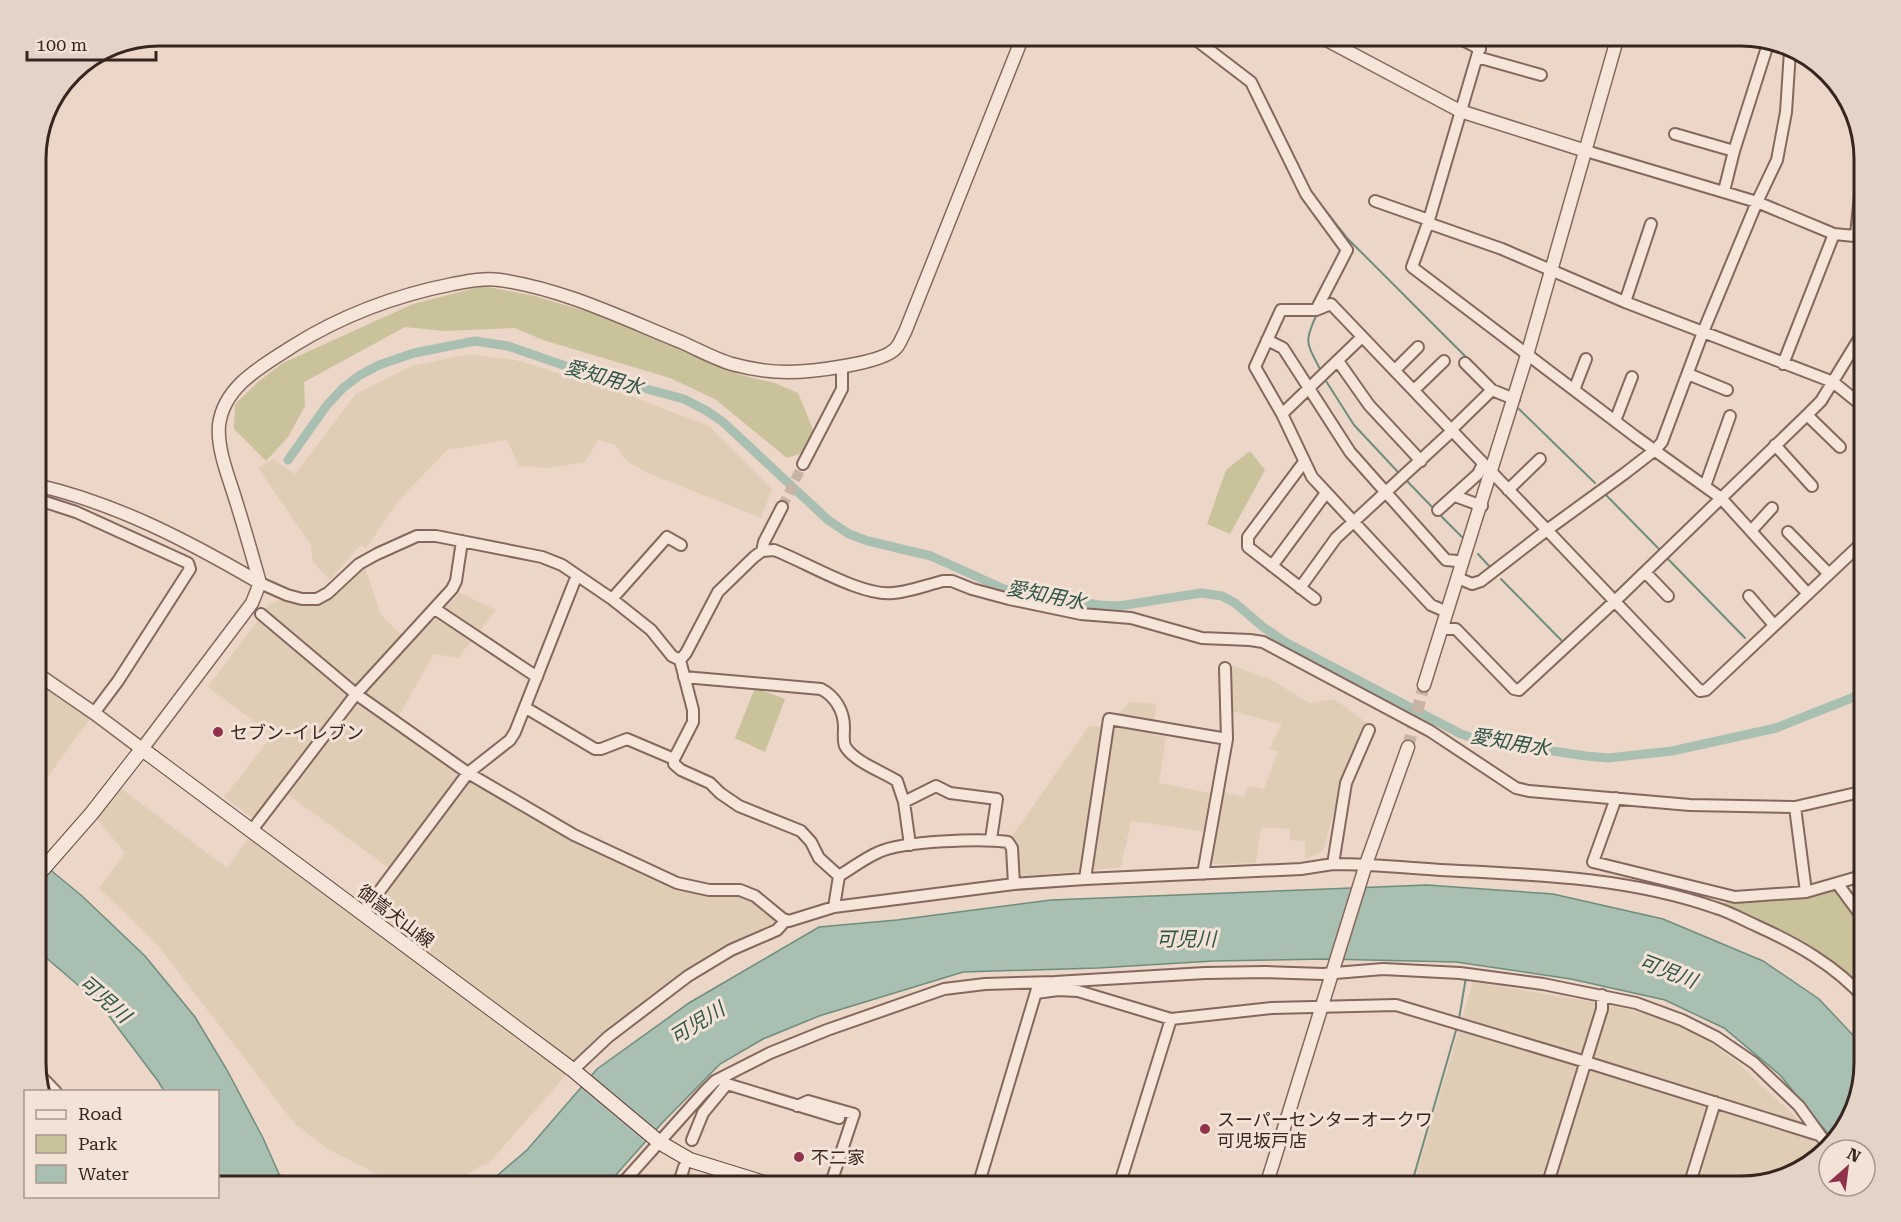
<svg xmlns="http://www.w3.org/2000/svg" width="1901" height="1222" font-family="'Roboto Serif','Noto Sans JP',serif">
	<style>
		.farmland { fill: #e0cdb5 }
		.green { fill: #c9c29b }
		.water { fill: #a8bfb2; stroke: #6f8d7d; stroke-width: 1.5 }
		.lines { fill: none; stroke-linecap: round; stroke-linejoin: round }
		.stream { stroke: #6f8d7d; stroke-width: 2 }
		.canal { stroke: #a8bfb2; stroke-width: 9 }
		.minor-tunnel { stroke: #c7b3a6; stroke-width: 10; stroke-dasharray: 10 5; stroke-linecap: butt }
		.tertiary-tunnel { stroke: #c7b3a6; stroke-width: 12; stroke-dasharray: 12 6; stroke-linecap: butt }
		.minor-casing { stroke: #85685d; stroke-width: 14 }
		.tertiary-casing { stroke: #85685d; stroke-width: 15 }
		.secondary-casing { stroke: #674940; stroke-width: 16 }
		.minor { stroke: #f6e6d9; stroke-width: 10 }
		.tertiary { stroke: #f6e6d9; stroke-width: 12 }
		.secondary { stroke: #f6e6d9; stroke-width: 14 }
		.poi-dot { fill: #90324c; stroke: #f3e3d6; stroke-width: 2 }
		.labels { text-anchor: middle; dominant-baseline: central; stroke-width: 6; stroke-linejoin: round; paint-order: stroke }
		.poi-label { font-size: 18px; fill: #372520; stroke: #f3e3d6; text-anchor: start }
		.street-label { font-size: 18px; fill: #372520; stroke: #f3e3d6 }
		.water-label { font-size: 20px; font-style: italic; fill: #305549; stroke: #f3e3d6 }
		.rim { fill: none; stroke: #372520; stroke-width: 3 }
	</style>
	<rect width="100%" height="100%" fill="#ebd6c7"/>
	<path class="farmland" d="M470,354L520,361L625,394L709,426L772,489L761,518L645,472L627,461L615,445L598,440L585,462L548,468L519,466L507,440L447,450L399,500L366,548L360,545L330,580L313,562L311,545L258,468L273,459L295,474L356,394L411,366Z
		M365,567L381,615L411,644L460,593L496,610L458,658L434,654L394,724L463,774L583,846H597L677,883L740,890L779,921L724,946L649,996L565,1076L488,1164L482,1165L462,1178L444,1183L385,1178L328,1149L295,1124L159,947L99,888L125,853L92,813L115,784L227,868L250,836L362,913L393,871L279,788L254,819L224,797L273,735L208,687L269,605L281,600L309,606L329,600Z
		M1228,664L1272,680L1309,703L1334,699L1367,723L1341,785L1323,851L1305,859V841L1290,840V829L1261,827L1256,863L1213,864L1223,792L1244,797L1249,786L1264,789L1278,751L1269,749L1282,724L1231,711Z
		M36,673L94,713L36,793Z
		M1131,702L1156,704L1153,735L1166,737L1159,783L1210,793L1203,831L1131,821L1121,867L1018,877L1013,835L1089,726L1103,727Z
		M1473,982L1611,1005L1688,1026L1738,1063L1803,1124L1822,1152L1803,1170L1742,1186H1450L1416,1176Z
		M688,1172L734,1186H684Z"/>
	<path class="green" d="M483,286L535,296L608,318L741,375L775,383L798,393L814,432L805,452L787,458L715,399L670,378L543,340L515,328L444,331L405,327L304,382L305,406L288,437L266,461L234,429L235,404L258,382L283,363L413,304Z
		M1250,451L1265,470L1230,534L1207,524L1226,470Z
		M755,688L785,699L765,752L735,738Z
		M1837,883L1865,921V990L1859,993L1828,964L1717,908L1735,897Z"/>
	<path class="water" d="M36,858L82,896L145,956L195,1017L227,1070L263,1138L279,1174L293,1186H218V1092L164,1091L158,1081L100,1004L36,949Z
		M1427,885L1553,894L1663,919L1763,961L1819,999L1865,1048V1063L1844,1131L1834,1141L1780,1075L1724,1028L1665,1000L1571,979L1456,962L1325,959L1213,961L1098,968L963,972L819,1016L763,1039L720,1064L662,1123L606,1186H485L527,1150L597,1069L689,1003L819,927L897,920L1051,900Z"/>
	<g class="lines">
		<path class="stream" d="M1318,201L1348,239L1469,360
			M1317,314C1303,343 1307,343 1321,371
			M1326,381L1354,425L1398,472
			M1519,409L1595,483
			M1405,479L1435,510
			M1605,494L1659,549
			M1439,514L1462,537
			M1478,554L1490,567
			M1668,559L1745,638
			M1501,579L1565,644
			M1459,1019L1466,977
			M1411,1186L1457,1027"/>
		<path class="canal" d="M288,460L327,405L343,388L360,375L379,365L414,353L475,341L508,346L580,371L684,399L707,411L723,422L828,520L849,534L868,541L931,556L1004,589L1099,605L1119,606L1201,593L1222,596L1235,603L1263,627L1285,642L1461,734L1479,740L1586,756L1608,758L1672,751L1776,728L1854,697L1865,691"/>
		<path class="minor-tunnel" d="M782,507L803,464"/>
		<path class="tertiary-tunnel" d="M1408,747L1424,685"/>
		<g class="minor-casing">
			<path id="minor" d="M1191,36L1251,82L1306,194L1347,250L1316,310
				M1455,36L1480,49
				M1483,36L1428,223L1412,267L1636,437L1721,498L1808,594
				M1733,36L1756,40
				M1790,51L1786,112L1777,160L1757,202L1703,332L1662,442L1655,450L1624,474L1547,530L1700,691L1706,690L1865,540
				M1477,57L1541,75
				M1675,134L1734,151
				M1586,151L1757,202L1834,234L1865,237
				M1724,191L1734,151L1768,44
				M1375,201L1429,220
				M1428,223L1502,249L1625,302L1833,382L1865,408
				M1856,235L1864,154
				M1625,302L1651,224
				M1267,340L1283,348L1350,452L1446,560L1457,561L1460,566
				M1338,361L1369,405L1421,461
				M1465,363L1492,390L1514,399
				M1783,364L1834,234
				M1395,370L1418,347
				M1688,374L1727,390
				M1414,390L1444,361
				M1574,390L1586,359
				M1282,414L1362,337
				M1807,415L1840,447
				M1615,421L1632,377
				M1452,429L1492,390
				M1775,445L1812,486
				M1304,462L1248,537V547L1315,599
				M803,464L842,389V366
				M1705,486L1730,416
				M1508,490L1540,459
				M1455,496L1482,506
				M36,499L76,512L188,563L190,569L118,681L94,713
				M1438,510L1478,474L1483,464
				M1751,531L1772,508
				M1788,532L1829,574
				M762,551L764,542L782,507
				M1272,566L1326,493
				M1645,572L1668,596
				M260,583L287,595L302,599H317L328,593L359,564L377,554L417,536H436L542,557L562,565L612,599L651,630L672,656L680,660L686,653L718,592L754,557L762,551L774,550C804,561 862,597 893,593C909,592 927,585 943,581H952L972,589L1009,599L1081,614L1131,618L1202,638L1250,640L1263,642L1430,731L1516,788L1529,791L1690,805L1795,807L1865,791
				M1300,588L1336,538L1453,430
				M1749,596L1774,625
				M612,599L667,537L681,545
				M435,609L537,677
				M1447,612L1431,605L1312,477L1282,414L1255,367L1281,310H1316L1331,304L1547,530L1481,581L1472,584L1458,578
				M261,614L356,694L468,773L510,740L515,732L577,575
				M1442,629H1456L1514,689L1519,690L1615,601L1807,415L1821,401L1865,329
				M680,660L693,710V722L674,759V764L681,770L710,783L720,793L739,806L801,831L811,842L819,858L839,876
				M1225,668L1227,739
				M684,677L821,689C835,696 844,711 844,727C844,733 843,741 845,746C853,761 883,772 897,781L904,802L910,845
				M526,708L595,749H601L627,739L674,759
				M1369,730L1346,783L1333,864C1376,864 1418,869 1460,871C1547,875 1633,879 1716,908C1730,912 1743,920 1757,926C1797,944 1836,966 1865,999
				M1616,798L1593,862L1735,897L1806,892L1865,875
				M904,802L936,786L950,793L997,799L991,839
				M1795,807L1806,892
				M252,830L356,694L452,589L456,581L462,541
				M1085,879L1109,719L1227,739L1203,874
				M1837,883L1865,921
				M834,907L839,876C852,868 865,858 879,852C903,841 982,838 1008,842L1012,848L1014,884
				M363,913L468,773L574,835L677,883L709,890H740L755,896L783,919L789,921L834,907L1014,884L1085,879L1301,869L1333,864
				M1036,993L1058,990L1078,991L1171,1019L1272,1008L1396,1005L1586,1062L1819,1135
				M573,1070L608,1037L688,976L731,950L777,930L786,920
				M37,1072L56,1092
				M797,1106L808,1101L854,1114L830,1186
				M692,1140L703,1113L727,1084L839,1118
				M620,1186L705,1091L715,1081L770,1053L827,1030L944,989L985,984L1055,982L1205,973L1266,972L1323,974L1383,969L1460,973L1543,984L1636,1003L1682,1020L1716,1037L1754,1063L1799,1106L1828,1146
				M678,1186L684,1167
				M978,1186L1037,989
				M1119,1186L1171,1019
				M1547,1186L1602,1009V995
				M1689,1186L1715,1102"/>
		</g>
		<g class="tertiary-casing">
			<path id="tertiary" d="M1319,36L1460,111L1586,151
				M36,485C116,503 190,542 260,583
				M36,673L94,713L142,749L252,603L260,583C252,555 244,526 235,498C228,475 217,449 219,425C224,385 263,366 293,346C341,316 397,295 453,284C469,281 484,278 500,280C563,289 622,318 681,342C697,349 715,359 732,364C750,369 770,372 788,372C809,372 883,364 896,348C900,344 902,337 905,332L1023,36
				M1424,685L1527,355L1618,36
				M1266,1186L1366,864L1408,747"/>
		</g>
		<g class="secondary-casing">
			<path id="secondary" d="M36,877L92,813L142,749L573,1070L659,1142L690,1160L774,1186"/>
		</g>
		<use href="#minor" class="minor"/>
		<use href="#tertiary" class="tertiary"/>
		<use href="#secondary" class="secondary"/>
	</g>
	<g class="poi-dot">
		<circle cx="218" cy="732" r="6"/>
		<circle cx="1205" cy="1129" r="6"/>
		<circle cx="799" cy="1157" r="6"/>
	</g>
	<g class="labels">
		<g class="poi-label">
			<text x="230" y="732">セブン-イレブン</text>
			<text x="1217" y="1119">スーパーセンターオークワ<tspan x="1217" dy="21">可児坂戸店</tspan></text>
			<text x="811" y="1157">不二家</text>
		</g>
		<g class="street-label">
			<text transform="translate(396 916) rotate(37)">御嵩犬山線</text>
		</g>
		<g class="water-label">
			<text transform="translate(604 377) rotate(16)">愛知用水</text>
			<text transform="translate(1046 595) rotate(11)">愛知用水</text>
			<text transform="translate(1510 742) rotate(10)">愛知用水</text>
			<text x="1186" y="939">可児川</text>
			<text transform="translate(1668 971) rotate(21)">可児川</text>
			<text transform="translate(105 999) rotate(41)">可児川</text>
			<text transform="translate(697 1023) rotate(-32)">可児川</text>
		</g>
	</g>
	<path d="M0 0H1901V1222H0ZM159 46H1741A113 113 0 0 1 1854 159V1063A113 113 0 0 1 1741 1176H159A113 113 0 0 1 46 1063V159A113 113 0 0 1 159 46Z" fill="#e4d4c7" fill-rule="evenodd"/>
	<path class="rim" d="M159 46H1741A113 113 0 0 1 1854 159V1063A113 113 0 0 1 1741 1176H159A113 113 0 0 1 46 1063V159A113 113 0 0 1 159 46Z"/>
	<rect x="24" y="1090" width="195" height="108" fill="#f3e3d6" stroke="#a8978d" stroke-width="1.5"/>
	<rect x="36" y="1110" width="30" height="9" fill="#f6e6d9" stroke="#a8978d" stroke-width="1.5"/>
	<text x="78" y="1120" font-size="18" fill="#372520">Road</text>
	<rect x="36" y="1135" width="30" height="18" fill="#c9c29b" stroke="#a8978d" stroke-width="1.5"/>
	<text x="78" y="1150" font-size="18" fill="#372520">Park</text>
	<rect x="36" y="1165" width="30" height="18" fill="#a8bfb2" stroke="#a8978d" stroke-width="1.5"/>
	<text x="78" y="1180" font-size="18" fill="#372520">Water</text>
	<g transform="translate(1847 1168) rotate(28)"><circle r="28" fill="#f3e3d6" stroke="#a8978d" stroke-width="1.5"/>
	<path d="M0-4.5L10 22L0 15L-10 22Z" fill="#90324c"/>
	<text y="-9" font-size="16" font-weight="bold" text-anchor="middle" fill="#372520">N</text>
	</g>
	<path d="M27 51v9h129v-9" fill="none" stroke="#372520" stroke-width="3"/>
	<text x="36" y="51" font-size="18" fill="#372520" stroke="#f3e3d6" stroke-width="4.5" paint-order="stroke">100 m</text>
</svg>
